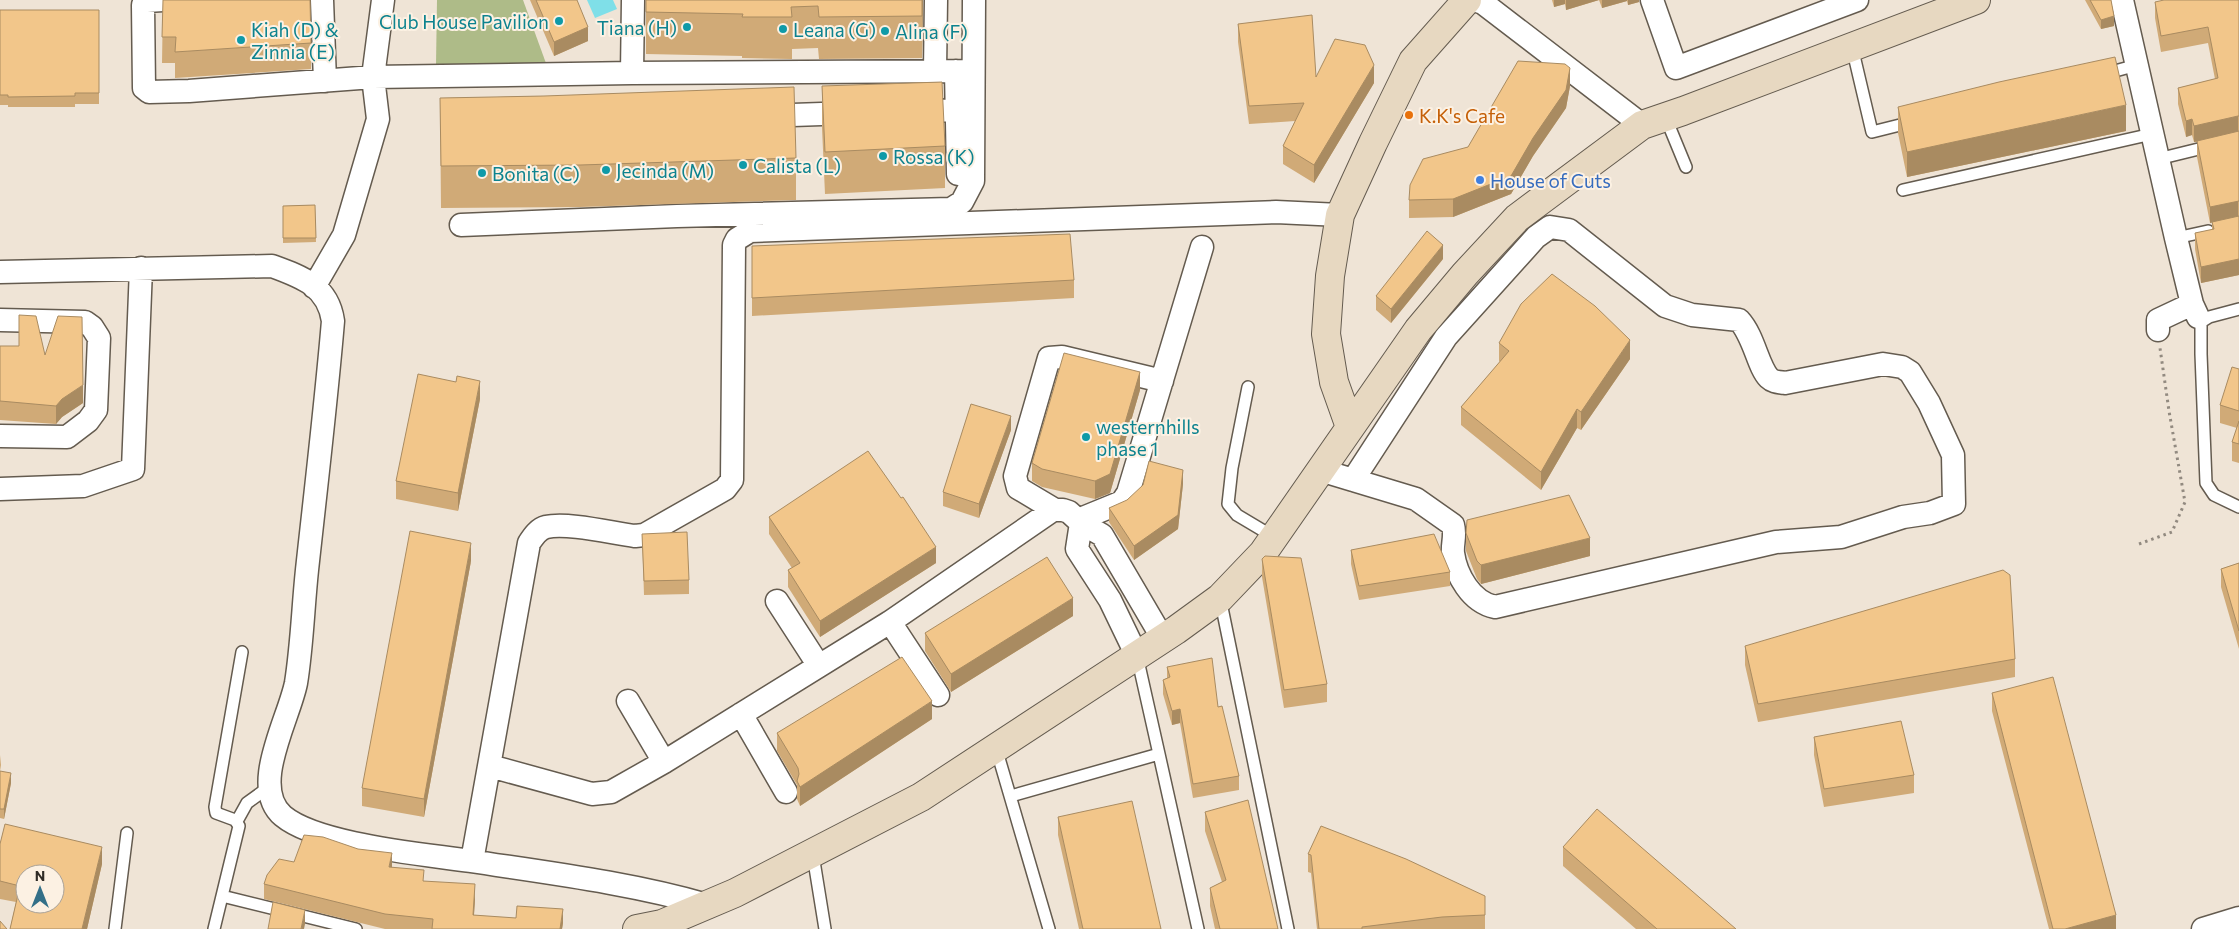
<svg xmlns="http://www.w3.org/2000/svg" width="2239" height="929" font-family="Commissioner,sans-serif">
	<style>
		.green { fill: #aebb88 }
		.water { fill: #7fdfe8 }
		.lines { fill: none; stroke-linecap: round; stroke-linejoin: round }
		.lane-casing { stroke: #645b4f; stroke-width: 14 }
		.street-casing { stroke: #645b4f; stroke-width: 25 }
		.secondary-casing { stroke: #645b4f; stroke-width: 30 }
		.path { stroke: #928a80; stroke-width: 3; stroke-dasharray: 2.5 4; stroke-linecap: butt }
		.lane { stroke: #fff; stroke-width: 11 }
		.street { stroke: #fff; stroke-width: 22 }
		.secondary { stroke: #e7d8c1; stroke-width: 28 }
		.wall { fill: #d0aa77 }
		.shaded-wall { fill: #a98b61 }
		.building { fill: #f2c68a; stroke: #a98b61; fill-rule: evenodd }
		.culture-dot { fill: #0f9aa8; stroke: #fcf1e3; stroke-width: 2 }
		.food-dot { fill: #e8710a; stroke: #fcf1e3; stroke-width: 2 }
		.shop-dot { fill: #3f7fe0; stroke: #fcf1e3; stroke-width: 2 }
		.labels { text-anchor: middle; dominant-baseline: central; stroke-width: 4; stroke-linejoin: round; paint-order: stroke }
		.culture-label { font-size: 19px; fill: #0d838f; stroke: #fcf1e3; text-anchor: start }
		.food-label { font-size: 19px; fill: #c56008; stroke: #fcf1e3; text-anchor: start }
		.shop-label { font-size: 19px; fill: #366cbe; stroke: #fcf1e3; text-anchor: start }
	</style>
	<rect width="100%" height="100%" fill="#efe4d6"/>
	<path class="green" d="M437,0H523L547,66L436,65Z"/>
	<path class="water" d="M587,0H613L617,9L595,18Z"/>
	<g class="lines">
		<g class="lane-casing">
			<path id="lane" d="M1852,47L1872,132L1912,122
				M2104,74L2137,65
				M1665,116L1686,167
				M2158,159L2239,139
				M1903,190L2152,134
				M2176,238L2208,231
				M2239,309L2209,317L2201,322V354L2206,483L2214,495L2239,507
				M1248,387L1232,468L1228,504L1237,515L1274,537
				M1220,598L1288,929
				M1137,656L1159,754
				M996,748L1049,929
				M1011,796L1159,754L1198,929
				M237,821L247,803L269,787
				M813,855L825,929
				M222,896L356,929
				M115,929L127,833
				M214,929L239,826L235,820L216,813L215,807L242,652"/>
		</g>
		<g class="street-casing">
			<path id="street" d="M163,0L147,1L143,5L144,88L149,92L189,91L373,77L632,73
				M322,0L325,81
				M633,0L632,73L973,71
				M1474,0L1483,3L1642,125
				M1652,0L1676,68L1857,0
				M2122,0L2176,238L2192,304L2198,317
				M935,70L936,0
				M956,71L958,174
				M913,111L957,110
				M763,116L851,113
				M461,225L677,216L951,209L962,202L973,181L974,0
				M0,272L272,266C302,277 328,286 333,321C326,404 316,487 307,570C303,608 302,646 296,683C289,719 249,787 283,816C318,845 424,854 470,861C549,873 631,883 707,905
				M314,287L344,235L378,119L373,77L383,0
				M0,320L85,322L92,327L99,338L96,410L88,421L67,437L0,436
				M2158,330V320L2192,304
				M1320,470L1416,499L1453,525C1456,536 1452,543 1453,553C1456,575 1471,602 1495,607L1776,542L1841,537L1903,517L1930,513L1954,504L1953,455L1929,403L1910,372L1902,367L1883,364L1785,383C1779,382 1773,382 1769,378C1758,367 1754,336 1739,320L1692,315L1665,306L1569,230L1550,227L1536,237L1446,337L1353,480
				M0,489L83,486L133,469L141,268
				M1055,510L1018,488L1015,476L1049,358L1062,357L1162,381
				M1078,520L1122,502L1128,493L1202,247
				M1081,523L1077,549L1110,600L1137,656
				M777,601L819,666
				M890,622L938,695
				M628,701L664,762
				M741,714L786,792
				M490,766L592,794L611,792L664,762L890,622L1053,510H1063L1069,512L1081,523L1102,535L1163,639
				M472,861L529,543C533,537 538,529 546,527C567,522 612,533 635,536L644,535L725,489L732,480L734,245L737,239L750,231L1276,212L1340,215
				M2203,929L2239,918"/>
		</g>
		<g class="secondary-casing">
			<path id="secondary" d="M1350,427L1334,382L1326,334L1330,276L1340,215L1373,143L1413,61L1467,0
				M637,929L662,924L735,893L921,797L1176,630L1220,598L1263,553L1418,330L1465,274L1517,218L1642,125L1683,111L1976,0"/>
		</g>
		<path class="path" d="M2139,544L2172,532L2185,502L2169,411L2160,348"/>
		<use href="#lane" class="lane"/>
		<use href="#street" class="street"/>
		<use href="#secondary" class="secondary"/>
	</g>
	<path class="wall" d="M163,0L311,43V69L175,78V63H162Z
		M530,0H577L588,41L554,56Z
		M646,0H923L922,58L819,59L818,48L792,49V59L742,58V56L646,54Z
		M1552,0H1639V2L1628,5L1627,1L1602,8L1599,0L1566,10L1565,4L1554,7Z
		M2085,0H2111L2114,26L2101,29Z
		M2239,0V275L2201,283L2195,249V233L2212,230V222L2210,223L2197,157V142H2194L2192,135L2186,137L2178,104V88L2215,79L2208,43L2161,52L2155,18V2Z
		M0,10H99V104H75V107H8V105H0Z
		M1238,24L1316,77L1374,83L1314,183L1283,164V146L1295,121L1249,124L1238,42Z
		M822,86L945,146V188L825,194L822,128Z
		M1570,86L1566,108L1533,156L1511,194L1453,217L1409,218V200L1468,147Z
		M544,96L796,158V200L580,207L441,208L440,98Z
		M1898,107L2126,131L1907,177L1898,133Z
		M315,205L316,242L283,243V206Z
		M752,246L1074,280V298L752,316Z
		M1443,259L1391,323L1376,310V296Z
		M1499,343L1630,359L1581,430L1577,428L1541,490L1461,425V407L1500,362L1499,361Z
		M0,346L45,355L83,403L62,417L56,424L0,420Z
		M2239,369V463L2232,461V442L2237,428L2220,423V405Z
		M1140,390L1110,493L1095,499L1042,487L1032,481V463Z
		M480,399L458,511L396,499V481Z
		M1011,430L979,518L943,506V492Z
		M1183,484L1178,529L1134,560L1109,522V508Z
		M769,517L936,563L820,637L788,587V570L792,568L769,534Z
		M1466,533L1590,556L1481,584L1477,579L1466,551Z
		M642,534L689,580V594L644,595Z
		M1351,550L1450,572V586L1359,600L1351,564Z
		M1262,559L1327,684V702L1284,708L1262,577Z
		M471,561L424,817L362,806V788Z
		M2239,563V649L2221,587V569Z
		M1073,616L951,692L925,651V633Z
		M1745,646L2015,659V677L1758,722L1745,665Z
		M1167,667L1218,707L1239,776V790L1193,798L1180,723L1172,725L1163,694V680L1167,678Z
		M1992,693L2116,929H2049L1992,711Z
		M932,719L800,806L797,799V785L777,751V733Z
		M1814,737L1914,775V793L1824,807L1814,755Z
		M0,755L1,765L0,771L11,783L4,819L0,818Z
		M1205,812L1278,929H1215L1210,906V888L1222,882L1205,831Z
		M1058,817L1161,929H1079L1058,835Z
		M0,844L102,864L87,929H10L16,902L0,899Z
		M1563,847L1736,929H1636L1563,866Z
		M1308,854L1485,896V929H1317L1311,873L1308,872Z
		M294,862L392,867L424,881L475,899L474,915L563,923L562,929H385L264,899V884Z"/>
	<path class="shaded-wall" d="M922,0H923L922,58Z
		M1554,0H1565V4L1554,7Z
		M1566,0H1599L1566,10Z
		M1602,0H1627V1L1602,8Z
		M1628,0H1639V2L1628,5Z
		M2114,16V26L2101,29V20Z
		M588,27V41L554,56V42Z
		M1374,65V83L1314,183V165Z
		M1570,68V86L1566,108L1533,156L1511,194L1453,217V199Z
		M2126,105V131L1907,177V152Z
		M2238,116V132L2194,142V126Z
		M2192,119V135L2186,137V121Z
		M2238,201V217L2210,223V207Z
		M1443,245V259L1391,323V309Z
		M2239,259V275L2201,283V267Z
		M1630,340V359L1581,430V412Z
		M1140,372V390L1110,493L1095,499V481Z
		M480,381V399L458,511V493Z
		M83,385V403L62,417L56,424V406L62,399Z
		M1577,409V428L1541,490V472Z
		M1011,416V430L979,518V504Z
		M1183,470V484L1178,529L1134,560V546Z
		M1590,538V556L1481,584V565Z
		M471,543V561L424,817V799Z
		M936,547V563L820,637V621Z
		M1073,598V616L951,692V674Z
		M932,701V719L800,806V787Z
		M1180,709V723L1172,725V711Z
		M11,773V783L4,819V809Z
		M102,847V864L87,929H82Z
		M392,853V868L389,867Z
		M475,884V899L473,929V915Z
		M563,909V923L562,929H560Z
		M305,910V924L304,929H301Z
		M2116,915V929H2065Z"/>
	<path class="building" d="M163,0H310L311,43L175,52L176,37H162Z
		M536,0H577L588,27L554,42Z
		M646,0H922V16L819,17L818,6L791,7L792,17H742L743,14L646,12Z
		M2090,0H2111L2114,16L2101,20Z
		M2164,0H2239V116H2238L2194,126L2192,119L2186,121L2178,88L2218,78L2208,27L2161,36L2155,2Z
		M0,10H99V93H75V96L8,97V95H0Z
		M1312,15L1316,77L1335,39L1365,45L1374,65L1314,165L1283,146L1304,103L1249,106L1238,24Z
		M2115,57L2126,105L1907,152L1898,107L1999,82Z
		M1518,61L1565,64L1570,68L1566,90L1533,138L1511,176L1453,199L1409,200L1410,185L1423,159L1468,147Z
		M942,82L945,146L825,152L822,86Z
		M794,87L796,158L580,165L441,166L440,98L544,96Z
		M2239,131V201L2210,207L2197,141Z
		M315,205L316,238H283V206Z
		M2239,216V259L2201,267L2195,233L2214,229L2212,222Z
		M1427,231L1443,245L1391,309L1376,296Z
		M1070,234L1074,280L752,298V246Z
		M1552,274L1595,306L1630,340L1581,412L1577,409L1541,472L1461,407L1509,351L1499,343L1521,304Z
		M19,315L36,316L45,355L58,316L82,317L83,385L62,399L56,406L0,401V346H19Z
		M1064,353L1140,372L1110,474L1095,481L1042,469L1032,463Z
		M2232,367L2239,369V411L2220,405Z
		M418,374L456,382L457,376L480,381L458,493L396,481Z
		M971,404L1011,416L979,504L943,492Z
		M2239,421V444L2232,442Z
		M868,451L901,498L903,497L936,547L820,621L788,570L800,563L769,517Z
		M1149,461L1183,470L1178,515L1134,546L1109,508L1127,500L1143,485Z
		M1569,495L1590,538L1481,565L1477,561L1466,533L1467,520Z
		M410,531L471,543L424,799L362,788Z
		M687,532L689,580L644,581L642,534Z
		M1434,534L1450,572L1359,586L1351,550Z
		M1265,556L1301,558L1327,684L1284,690L1262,559Z
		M1047,557L1073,598L951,674L925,633Z
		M2239,563V631L2221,569Z
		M2003,570L2010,575L2015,659L1758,704L1745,646Z
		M902,657L932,701L800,787L797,781L799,774L798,768L777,733Z
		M1212,658L1218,707L1222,706L1239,776L1193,784L1180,709L1172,711L1163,680L1170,677L1167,667Z
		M2053,677L2116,915L2065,929H2053L1992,693Z
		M1901,721L1914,775L1824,789L1814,737Z
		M0,771L11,773L4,809H0Z
		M1248,800L1278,929H1220L1210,888L1226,880L1205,812Z
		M1132,801L1161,929H1083L1058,817Z
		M1597,809L1736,929H1657L1563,847Z
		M5,824L102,847L82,929H10L20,886L0,881V844ZM25,874H55V904H25Z
		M1321,826L1406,859L1485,896V915L1442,917L1362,927V929H1319L1311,855L1308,854Z
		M304,835L323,837L358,849L392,853L389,867L424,870L423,881L475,884L473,915L516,918L517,906L563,909L560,929H432L433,919L385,914L264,884L267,875L279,859L294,862Z
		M273,902L305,910L301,929H268Z
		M0,921L7,929H0Z"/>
	<g class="culture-dot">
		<circle cx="559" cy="21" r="5"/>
		<circle cx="687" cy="27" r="5"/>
		<circle cx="783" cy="29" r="5"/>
		<circle cx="885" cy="31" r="5"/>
		<circle cx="241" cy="40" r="5"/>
		<circle cx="883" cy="156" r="5"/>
		<circle cx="743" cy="165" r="5"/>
		<circle cx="606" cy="170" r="5"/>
		<circle cx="482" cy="173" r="5"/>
		<circle cx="1086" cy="437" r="5"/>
	</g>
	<circle class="food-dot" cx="1409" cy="115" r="5"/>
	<circle class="shop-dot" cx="1480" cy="180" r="5"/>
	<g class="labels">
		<g class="culture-label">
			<text x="549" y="21" text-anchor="end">Club House Pavilion</text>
			<text x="677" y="27" text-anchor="end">Tiana (H)</text>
			<text x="251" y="29">Kiah (D) &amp;<tspan x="251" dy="22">Zinnia (E)</tspan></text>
			<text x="793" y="29">Leana (G)</text>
			<text x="895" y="31">Alina (F)</text>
			<text x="893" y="156">Rossa (K)</text>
			<text x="753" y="165">Calista (L)</text>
			<text x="616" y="170">Jecinda (M)</text>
			<text x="492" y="173">Bonita (C)</text>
			<text x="1096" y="426">westernhills<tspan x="1096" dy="22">phase 1</tspan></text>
		</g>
		<g class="food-label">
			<text x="1419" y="115">K.K's Cafe</text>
		</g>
		<g class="shop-label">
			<text x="1490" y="180">House of Cuts</text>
		</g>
	</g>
	<g transform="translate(40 889)"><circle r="24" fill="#fcf1e3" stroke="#aaa298"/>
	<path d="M0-4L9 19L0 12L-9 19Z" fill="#347088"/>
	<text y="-8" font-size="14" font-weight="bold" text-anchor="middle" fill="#302c27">N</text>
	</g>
</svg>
